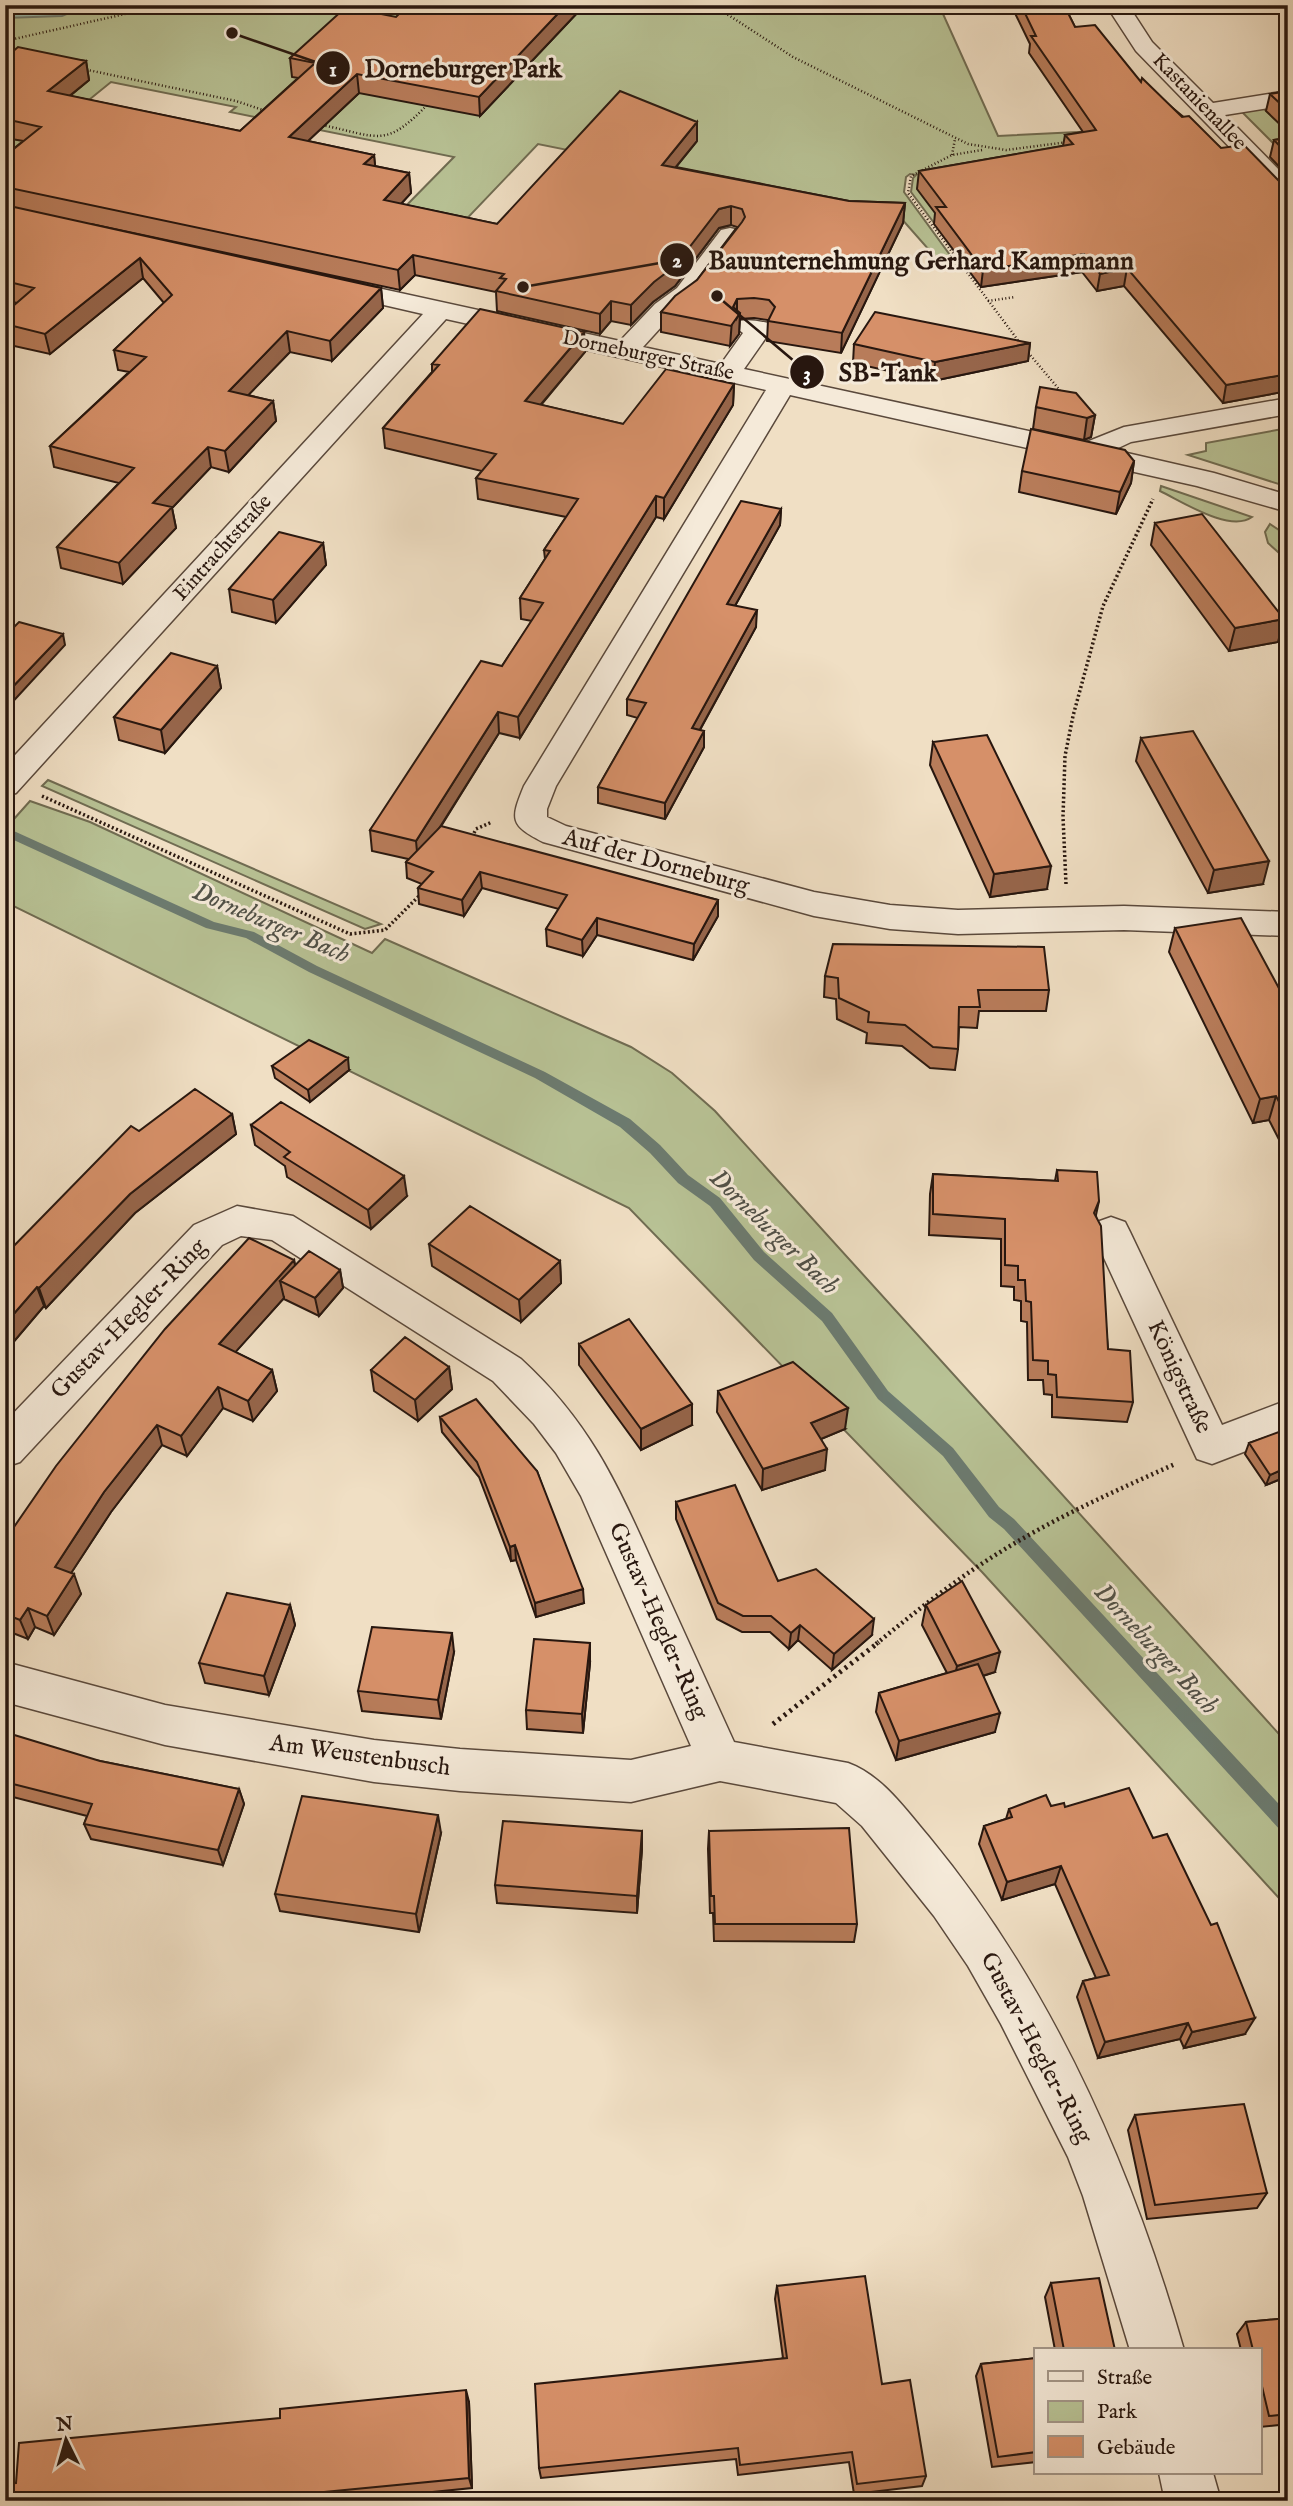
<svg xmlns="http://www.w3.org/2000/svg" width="1293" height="2506" font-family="'IM FELL English',serif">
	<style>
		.green { fill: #b8c295; stroke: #706c52; stroke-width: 2 }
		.water { fill: #9abdb1; stroke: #6c7b70; stroke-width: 2 }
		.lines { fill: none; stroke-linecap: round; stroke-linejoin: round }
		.stream { fill: #6c7b70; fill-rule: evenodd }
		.minor-casing { stroke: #5a493c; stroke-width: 3 }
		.path-far3 { stroke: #28170f; stroke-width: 2.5; stroke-dasharray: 1 2.5; stroke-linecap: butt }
		.path-far2 { stroke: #28170f; stroke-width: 3.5; stroke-dasharray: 2 2.5; stroke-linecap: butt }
		.path-far1 { stroke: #28170f; stroke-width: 4.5; stroke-dasharray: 2 3.5; stroke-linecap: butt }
		.path { stroke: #28170f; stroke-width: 5; stroke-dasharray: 2.5 4.5; stroke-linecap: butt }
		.minor { fill: #f5ead9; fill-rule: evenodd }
		.wall { fill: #b87c5a; stroke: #28170f; stroke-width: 2 }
		.shaded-wall { fill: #96654a; stroke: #28170f; stroke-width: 2 }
		.building { fill: #d69069; stroke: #28170f; stroke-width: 2 }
		.labels { text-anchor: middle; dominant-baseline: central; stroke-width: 6; stroke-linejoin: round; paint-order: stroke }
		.far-street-label { font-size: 21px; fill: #28170f; stroke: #f5ead9 }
		.street-label { font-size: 24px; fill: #28170f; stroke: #f5ead9 }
		.water-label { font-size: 26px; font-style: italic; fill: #505148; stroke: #f5ead9 }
		.leader { fill: none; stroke: #28170f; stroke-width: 2.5 }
		.callout-dot { fill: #28170f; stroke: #f5ead9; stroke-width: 2.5 }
		.mark-label { font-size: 21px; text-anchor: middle; font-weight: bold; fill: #fff }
		.callout-label { font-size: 26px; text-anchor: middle; font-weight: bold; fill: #28170f; stroke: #f5ead9; stroke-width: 6; stroke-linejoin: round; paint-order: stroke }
	</style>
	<rect width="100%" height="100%" fill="#f0dfc4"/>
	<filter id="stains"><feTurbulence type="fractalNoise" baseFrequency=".00286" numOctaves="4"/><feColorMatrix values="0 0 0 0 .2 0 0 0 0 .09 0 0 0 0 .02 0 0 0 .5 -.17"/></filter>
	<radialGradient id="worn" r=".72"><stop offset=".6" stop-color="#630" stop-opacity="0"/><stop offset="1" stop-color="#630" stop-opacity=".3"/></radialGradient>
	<path class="green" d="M5,5H939L998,136L1099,131L1184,118L918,188L951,234L943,235L911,192L913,178L916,175L910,174L906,177L904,192L958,266L945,268L900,217L538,144L457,229L396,216L454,157L230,112L236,107L111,82L5,168Z
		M1263,108L1288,132V155H1285L1241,111Z
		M1288,428V487L1188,455L1206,451V443Z
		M1161,486L1252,517C1230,533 1183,502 1160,491Z
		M1270,524L1288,536V561L1268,543L1265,532Z
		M48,780L381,924L365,929L42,786Z
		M30,801L90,822L372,953L385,939L631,1047L672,1073L715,1111L1288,1744V1908L982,1572L629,1208L5,902V829Z"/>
	<path class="water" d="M5,5H88L62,16L5,18Z"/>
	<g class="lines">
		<path class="stream" d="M5,827L214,922L254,932L317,966L545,1072L630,1119L660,1145L688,1175L720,1198L764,1252L832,1313L888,1391L953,1448L999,1507L1014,1519L1288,1814V1834L1282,1832L1004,1529L989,1517L943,1456L878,1399L822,1321L754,1260L710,1206L678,1183L650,1153L620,1127L535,1078L309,972L246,938L206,928L5,836Z"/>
		<g class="minor-casing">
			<path id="minor" d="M1106,5H1128L1152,42L1213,103L1288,91V105L1225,115L1288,179V200L1279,198L1136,51Z
				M730,228L739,230L742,235L739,240L695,298L673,314L643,347L721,364L743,333L735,327L739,321C749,319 758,321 768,323L772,329L744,369L1084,443L1124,427L1288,398V414L1131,442L1114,450L1214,473L1288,495V512L1197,486L790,395L556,786L547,809V817L566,826L814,892L890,905L958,910L1124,906L1288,912V936L1124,930L958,934L890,929L814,916L543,842C510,825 510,820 524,786L766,390L446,319L16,793L5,796V766L423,314L323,291L319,286L323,281L332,278L620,341L655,304L677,288L721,230Z
				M237,1206L293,1216L521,1359C594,1426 619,1489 659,1577C684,1632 709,1687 734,1742L848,1763C883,1776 905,1809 929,1837C1052,1986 1131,2165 1184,2350H1130L1083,2196L1068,2157L1001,2024L968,1966L934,1916L862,1826L836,1803L720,1781L631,1802L460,1791L374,1782L165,1745L5,1702V1662L165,1705L374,1740L460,1749L631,1760L691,1746L581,1496L556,1453L534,1424L493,1381L272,1240L241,1236L222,1245L20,1462L5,1467V1422L194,1225Z
				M1111,1217L1125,1222L1130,1232L1222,1425L1288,1400V1435L1212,1464L1197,1459L1092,1232L1097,1222Z
				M1159,2473H1213L1221,2501H1165Z"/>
		</g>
		<path class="path-far3" d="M330,5L351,9
			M713,5L793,57L968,144L1006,150L1068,142
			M373,15L383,5
			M5,41L165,5
			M83,69L236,101L269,112
			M322,125C380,137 385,149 429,103
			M982,150L952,155L911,176L908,193L1020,343
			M952,155L955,139
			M988,301L1015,297
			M1026,350L1063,394"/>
		<path class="path-far2" d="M42,796L350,934L385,930L422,893
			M472,837L476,829L492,822
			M1066,884L1063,817L1065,756L1073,716L1103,606L1153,499"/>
		<path class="path-far1" d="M876,1644C915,1612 955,1580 997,1554C1054,1518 1115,1491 1175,1464"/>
		<path class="path" d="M773,1724L879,1642"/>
		<use href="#minor" class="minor"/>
	</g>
	<path class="wall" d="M1011,5H1064L1075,27L1221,148L1281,183L1288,184V391L1223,403L1124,286L1097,291L1082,272L981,287L934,224L935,213L917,189L919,171L1063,146L1065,135L1083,132L1029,53L1030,44Z
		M1172,5H1274L1206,13L1205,9Z
		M579,11L480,116L359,93L308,141L374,155L375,166L409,173L411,193L401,204L497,224L697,141L676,167L849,201L905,203L903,223L841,353L767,341L768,320L754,318L740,319L739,334L730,346L661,332V312L697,280L737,227L731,225L719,228L675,286L653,302L631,325L611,321L600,334L497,311L496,292L415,275L400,290L91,224L381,288L383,308L332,361L290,352L248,395L273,401L276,421L229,472L211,467L172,508L176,528L123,584L61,568L57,547L119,483L54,467L50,446L129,372L118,370L114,350L164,303L143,278L50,354L5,344V313L17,303L5,300V156L23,141L5,138V51L86,61L89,80L70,96L240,131L298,78L292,77L290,58L396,17Z
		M1288,91V132L1266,111L1270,94Z
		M1288,138V176L1270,157L1274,140Z
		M584,332L585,352L541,405L623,424L734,384L733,405L664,519L656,517L520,738L499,733L440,828L718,900V916L693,960L597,935L583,956L547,946L546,929L559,909L482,888L464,916L419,904L418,888L422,884L407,878L406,862L408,859L372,851L370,830L502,666L532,621L521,619L520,598L545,559L544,550L566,517L478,499L476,478L482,471L385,448L383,428L432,372V364Z
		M1030,343L1028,361L933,381L853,363L854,344Z
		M1036,407L1095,415L1091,437L1084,440L1033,429Z
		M1134,461L1131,483L1116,514L1019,492L1022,471Z
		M781,509L780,525L735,606L756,627L700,730L704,747L665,819L598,803V787L638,718L627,715V699Z
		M1155,523L1284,619L1278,642L1229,651L1151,545Z
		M323,543L326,565L276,623L232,612L229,589Z
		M217,666L221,688L165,753L119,740L114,717Z
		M1141,738L1263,884L1208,893L1136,761Z
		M933,742L1047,889L990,897L930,765Z
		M1175,928L1288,1005V1157L1269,1120L1253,1123L1169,952Z
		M825,976L1049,990L1046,1011H979L977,1028L959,1027L958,1049L955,1070L930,1068L902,1046L866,1043L867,1033L837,1019L836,999L824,997Z
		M272,1066L349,1070L310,1102L275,1078Z
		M232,1114L236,1134L135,1213L46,1308L44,1306L5,1352V1255L139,1131Z
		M251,1125L407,1196L371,1229L287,1177L285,1166L255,1145Z
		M1057,1170L1099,1201L1096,1215L1108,1349L1133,1402L1127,1422L1052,1417V1395L1044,1394L1043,1380H1028L1027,1322L1021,1321V1301L1014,1300V1287L1001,1286V1239L929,1235L930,1194L933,1174L1055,1181Z
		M429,1244L560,1261L561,1283L521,1322L432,1266Z
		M294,1260L295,1265L340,1270L343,1288L319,1316L284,1299V1298L235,1352L272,1370L277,1391L253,1421L223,1408L187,1456L162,1445L111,1512L71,1573L81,1594L54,1635L35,1627L28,1639L5,1630V1540Z
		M579,1344L692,1425L641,1450L579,1365Z
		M449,1367L452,1389L418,1421L374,1391L371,1370Z
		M718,1391L845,1429L821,1439L825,1470L762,1490L717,1412Z
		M440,1417L537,1471L584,1603L536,1617L516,1560L511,1561L479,1477L442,1432Z
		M1288,1430V1476L1266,1485L1245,1454L1249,1443Z
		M676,1502L778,1581L872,1635L832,1670L798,1640L789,1649L770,1632H742L717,1619L676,1519Z
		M290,1605L295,1625L269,1695L205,1683L199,1663Z
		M926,1605L995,1672L983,1676L995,1732L896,1760L876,1712L879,1693L947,1673L922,1625Z
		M454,1652L441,1719L362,1711L358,1691Z
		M590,1663L583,1733L527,1729L526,1710Z
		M5,1746L100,1761L239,1789L244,1804L223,1865L91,1839L84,1824L87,1816L5,1795Z
		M1051,1806L1065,1807L1245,2034L1184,2048L1180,2039L1098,2058L1077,1997L1083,1981L1096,1978L1055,1884L1002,1900L979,1844L984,1826L1006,1819L1009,1809Z
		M642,1831V1849L637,1913L497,1903L495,1885Z
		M709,1831L857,1924L854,1942L714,1941L713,1913H710L708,1849Z
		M441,1833L419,1932L280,1911L275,1894Z
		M1135,2115L1267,2193L1257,2208L1147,2219L1128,2130Z
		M1051,2283L1115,2350H1055L1045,2297Z
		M777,2286L882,2384L926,2476L922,2486L854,2494L849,2462L738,2475L736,2459L541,2478L539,2468L783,2358L775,2299Z
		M1288,2318V2424L1260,2427V2350H1241L1237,2334L1246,2322Z
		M1036,2358V2462L992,2467L976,2376L981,2364Z
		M469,2402L472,2488L343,2501H5L16,2483Z"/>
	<path class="shaded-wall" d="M566,5H579V11L480,116L479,97Z
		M1207,5H1274L1206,13Z
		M86,61L89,80L52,110L48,91Z
		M357,74L359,93L291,157L289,137Z
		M697,122V141L662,184V165Z
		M374,155L376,174L364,164Z
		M409,173L411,193L386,220L384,200Z
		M905,203L903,223L841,353L842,333Z
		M731,206V225L719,228L675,286L653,302L631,325V305L719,209Z
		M1084,254L1082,272L981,287L983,270Z
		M413,255L415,275L400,290L398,270Z
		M140,258L143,278L50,354L45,334Z
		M1127,268L1124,286L1097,291L1100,274Z
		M381,288L383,308L332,361L330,341Z
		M737,299V318L740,313L739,334L730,346L733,307Z
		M611,301V321L600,334V314Z
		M287,331L290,352L233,411L229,391Z
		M584,332L585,352L526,422L525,401Z
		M1030,343L1028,361L933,381L935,362Z
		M1288,374V391L1223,403L1226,385Z
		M734,384L733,405L664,519V498Z
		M273,401L276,421L229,472L225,451Z
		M1095,415L1091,437L1084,440L1087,418Z
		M208,447L211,467L172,508L176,528L123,584L119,563L153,503Z
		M1134,461L1131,483L1116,514L1120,492Z
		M656,496V517L520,738L518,717Z
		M781,509L780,525L727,620V604Z
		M323,543L326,565L276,623L273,600Z
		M757,610L756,627L692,744V728Z
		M1284,619L1278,642L1229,651L1235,628Z
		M63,634L65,645L7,708L5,695Z
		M217,666L221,688L165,753L161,730Z
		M498,712L499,733L418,862L416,841Z
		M704,731V747L665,819V803Z
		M1269,861L1263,884L1208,893L1214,870Z
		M1051,866L1047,889L990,897L994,874Z
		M480,872L482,888L464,916L462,900Z
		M718,900V916L693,960L694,944Z
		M597,918V935L583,956L582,940Z
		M348,1058L349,1070L310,1102L308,1090Z
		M1276,1096L1269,1120L1253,1123L1260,1099Z
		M232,1114L236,1134L135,1213L46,1308L39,1288L130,1194Z
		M404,1176L407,1196L371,1229L368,1210Z
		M294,1260L298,1281H280L284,1298L224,1365L219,1344Z
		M560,1261L561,1283L521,1322L519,1300Z
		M340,1270L343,1288L319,1316L315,1298Z
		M37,1287L44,1306L5,1352V1324Z
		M449,1367L452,1389L418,1421L415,1400Z
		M272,1370L277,1391L253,1421L248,1401Z
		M218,1387L223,1408L187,1456L181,1436Z
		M692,1404V1425L641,1450V1429Z
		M848,1408L845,1429L809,1444L811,1423Z
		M157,1425L162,1445L111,1512L62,1587L55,1567L104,1492Z
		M827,1449L825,1470L762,1490L763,1469Z
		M1288,1467V1476L1266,1485L1270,1475Z
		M515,1545L516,1560L511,1561L510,1547Z
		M74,1574L81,1594L54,1635L47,1616Z
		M583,1589L584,1603L536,1617L535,1603Z
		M290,1605L295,1625L269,1695L264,1676Z
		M28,1608L35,1627L28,1639L20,1620Z
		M874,1619L872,1635L832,1670L834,1654Z
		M800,1625L798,1640L789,1649L791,1633Z
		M452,1633L454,1652L441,1719L438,1700Z
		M590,1643V1663L583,1733L582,1714Z
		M1000,1652L995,1672L953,1685L957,1666Z
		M1000,1713L995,1732L896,1760L899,1741Z
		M239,1789L244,1804L223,1865L218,1850Z
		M438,1815L441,1833L419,1932L416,1914Z
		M642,1831V1849L637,1913V1896Z
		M1061,1866L1055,1884L1002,1900L1007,1882Z
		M1255,2018L1245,2034L1184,2048L1192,2032Z
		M1188,2023L1180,2039L1098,2058L1105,2042Z
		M466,2390L469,2402L472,2488L469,2478Z"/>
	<path class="building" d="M408,5H566L479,97L357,74L289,137L374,155L364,164L409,173L384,200L497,224L620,91L697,122L662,165L849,201L905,203L842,333L768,321L775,307L769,300L754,298L737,299L733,307L740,313L731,326L661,312L675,296L697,280L742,222L745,217L742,209L731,206L719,209L675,266L654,282L631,305L611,301L600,314L496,291L506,279L500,278L504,274L413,255L398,270L5,187V156L41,127L5,119V51L11,53L18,47L86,61L48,91L240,131L315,63L290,58L346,7L396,17Z
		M1021,5H1064L1075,27L1095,25L1141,82L1142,78L1182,117L1189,116L1221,148L1244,145L1281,183L1288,184V374L1226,385L1127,268L1100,274L1084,254L983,270L936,207H946L919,171L1073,144L1065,135L1096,130L1031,36H1036Z
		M1288,91V111L1270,94Z
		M1288,138V155L1274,140Z
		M5,205L381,288L330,341L287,331L229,391L273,401L225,451L208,447L153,503L172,507L119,563L57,547L134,468L50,446L146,357L114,350L172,295L140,258L45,334L5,324V313L34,288L5,281Z
		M480,309L584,332L525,401L623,424L666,369L734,384L664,498L656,496L518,717L498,712L416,841L370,830L481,661L502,666L543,603L520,598L550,551L544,550L578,499L476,478L496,454L383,428L439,365L432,364Z
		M875,312L1030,343L935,362L854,344Z
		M1040,387L1076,393L1095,415L1087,418L1036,407Z
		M1031,429L1125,450L1134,461L1120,492L1022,471Z
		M741,501L781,509L727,604L757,610L692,728L704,731L665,803L598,787L646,703L627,699Z
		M1202,514L1284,619L1235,628L1155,523Z
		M279,532L323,543L273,600L229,589Z
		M19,622L63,634L5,695V628L11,630Z
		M171,653L217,666L161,730L114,717Z
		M1193,731L1269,861L1214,870L1141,738Z
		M987,735L1051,866L994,874L933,742Z
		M441,826L718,900L694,944L597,918L582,940L546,929L567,895L480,872L462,900L418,888L433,872L406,862Z
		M1241,918L1288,1005V1119L1276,1096L1260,1099L1175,928Z
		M833,944L1044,947L1049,990H978L980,1007H959L958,1049L933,1047L905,1025L868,1022L869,1012L839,998L838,978L825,976Z
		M309,1040L348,1058L308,1090L272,1066Z
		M195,1089L232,1114L130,1194L39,1288L37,1287L5,1324V1255L131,1126L139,1131Z
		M281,1102L404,1176L368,1210L284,1157L290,1152L251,1125Z
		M1057,1170L1097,1172L1099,1201L1094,1213L1101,1226L1108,1349L1130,1351L1133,1402L1057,1397L1056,1375L1048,1374V1361L1033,1360L1031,1302L1026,1301L1025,1280H1018V1266L1005,1265V1219L933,1214V1174L1058,1181Z
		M470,1206L560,1261L519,1300L429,1244Z
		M249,1238L294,1260L219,1344L272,1370L248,1401L218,1387L181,1436L157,1425L104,1492L55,1567L74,1574L47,1616L28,1608L20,1620L5,1614V1540L56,1466L165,1329Z
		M309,1251L340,1270L315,1298L280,1281Z
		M629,1319L692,1404L641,1429L579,1344Z
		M405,1337L449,1367L415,1400L371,1370Z
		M793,1362L848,1408L811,1423L827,1449L763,1469L718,1391Z
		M476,1399L537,1471L583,1589L535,1603L515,1545L510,1547L477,1462L440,1417Z
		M1287,1429L1288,1430V1467L1270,1475L1249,1443Z
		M735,1485L778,1581L816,1569L874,1619L834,1654L800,1625L791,1633L771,1616H743L718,1603L676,1502Z
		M962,1581L1000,1652L957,1666L926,1605Z
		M227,1593L290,1605L264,1676L199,1663Z
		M372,1627L452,1633L438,1700L358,1691Z
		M534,1639L590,1643L582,1714L526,1710Z
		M978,1664L1000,1713L899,1741L879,1693Z
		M11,1734L100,1761L239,1789L218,1850L84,1824L92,1804L5,1782V1746Z
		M1129,1788L1153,1838L1167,1834L1211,1925L1217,1923L1255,2018L1192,2032L1188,2023L1105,2042L1083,1981L1109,1975L1061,1866L1007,1882L984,1826L1012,1817L1009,1809L1046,1795L1051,1806L1064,1803L1065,1807Z
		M302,1796L438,1815L416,1914L275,1894Z
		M503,1821L642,1831L637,1896L495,1885Z
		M849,1828L857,1924H715L714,1896H711L709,1831Z
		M1244,2104L1267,2193L1155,2205L1135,2115Z
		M865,2276L882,2384L910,2380L926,2476L857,2484L852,2452L740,2465L738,2448L539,2468L535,2384L787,2358L777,2286Z
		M1099,2278L1115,2350H1064L1051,2283Z
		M1288,2318V2414L1269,2416L1260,2378V2350H1253L1246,2322Z
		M1036,2358V2452L998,2457L981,2364Z
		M466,2390L469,2478L230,2501H5V2484L16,2483L19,2443L280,2418V2409Z"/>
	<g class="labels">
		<g class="far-street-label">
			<text transform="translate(1199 102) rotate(46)">Kastanienallee</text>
			<text transform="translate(648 356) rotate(12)">Dorneburger Straße</text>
			<text transform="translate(223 548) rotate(-48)">Eintrachtstraße</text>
		</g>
		<g class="street-label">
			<text transform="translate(656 862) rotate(15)">Auf der Dorneburg</text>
			<text transform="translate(129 1319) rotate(-46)">Gustav-Hegler-Ring</text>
			<text transform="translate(1179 1377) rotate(65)">Königstraße</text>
			<text transform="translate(658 1621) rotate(66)">Gustav-Hegler-Ring</text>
			<text transform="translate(360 1756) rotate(8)">Am Weustenbusch</text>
			<text transform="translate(1036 2048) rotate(62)">Gustav-Hegler-Ring</text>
		</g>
		<g class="water-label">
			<text transform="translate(271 923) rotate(23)">Dorneburger Bach</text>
			<text transform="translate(774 1232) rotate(44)">Dorneburger Bach</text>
			<text transform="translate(1156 1649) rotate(47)">Dorneburger Bach</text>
		</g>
	</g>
	<path class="leader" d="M232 33L333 68M523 287L677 260M717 296L807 372"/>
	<g class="callout-dot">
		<circle cx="232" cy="33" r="7"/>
		<circle cx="523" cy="287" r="7"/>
		<circle cx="717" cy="296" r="7"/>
		<circle cx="333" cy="68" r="18"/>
		<circle cx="677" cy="260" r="18"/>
		<circle cx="807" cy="372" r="18"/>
	</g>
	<g class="mark-label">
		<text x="333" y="76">1</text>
		<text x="677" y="267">2</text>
		<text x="807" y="380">3</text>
	</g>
	<g class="callout-label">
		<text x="463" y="77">Dorneburger Park</text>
		<text x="921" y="269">Bauunternehmung Gerhard Kampmann</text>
		<text x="888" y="381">SB-Tank</text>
	</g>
	<rect width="1293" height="2506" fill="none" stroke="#f0dfc4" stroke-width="28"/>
	<rect x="7" y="7" width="1279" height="2492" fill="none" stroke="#28170f" stroke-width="3.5"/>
	<rect x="14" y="14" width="1265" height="2478" fill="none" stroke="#28170f" stroke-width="2"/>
	<rect x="1034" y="2348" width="228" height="126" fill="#f5ead9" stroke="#a39688" stroke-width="2"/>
	<rect x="1048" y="2371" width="35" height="10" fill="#f5ead9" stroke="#a39688" stroke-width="2"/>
	<text x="1097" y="2384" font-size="21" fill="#28170f">Straße</text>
	<rect x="1048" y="2401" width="35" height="21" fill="#b8c295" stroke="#a39688" stroke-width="2"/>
	<text x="1097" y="2418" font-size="21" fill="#28170f">Park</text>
	<rect x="1048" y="2436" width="35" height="21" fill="#d69069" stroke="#a39688" stroke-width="2"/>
	<text x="1097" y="2454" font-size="21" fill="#28170f">Gebäude</text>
	<g transform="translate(66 2440) rotate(355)" stroke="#f5ead9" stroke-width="5" paint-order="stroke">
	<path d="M0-5L12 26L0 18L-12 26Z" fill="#28170f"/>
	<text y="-10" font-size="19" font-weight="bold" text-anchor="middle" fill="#28170f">N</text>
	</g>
	<rect width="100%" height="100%" filter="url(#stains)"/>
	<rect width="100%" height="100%" fill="url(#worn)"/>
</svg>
